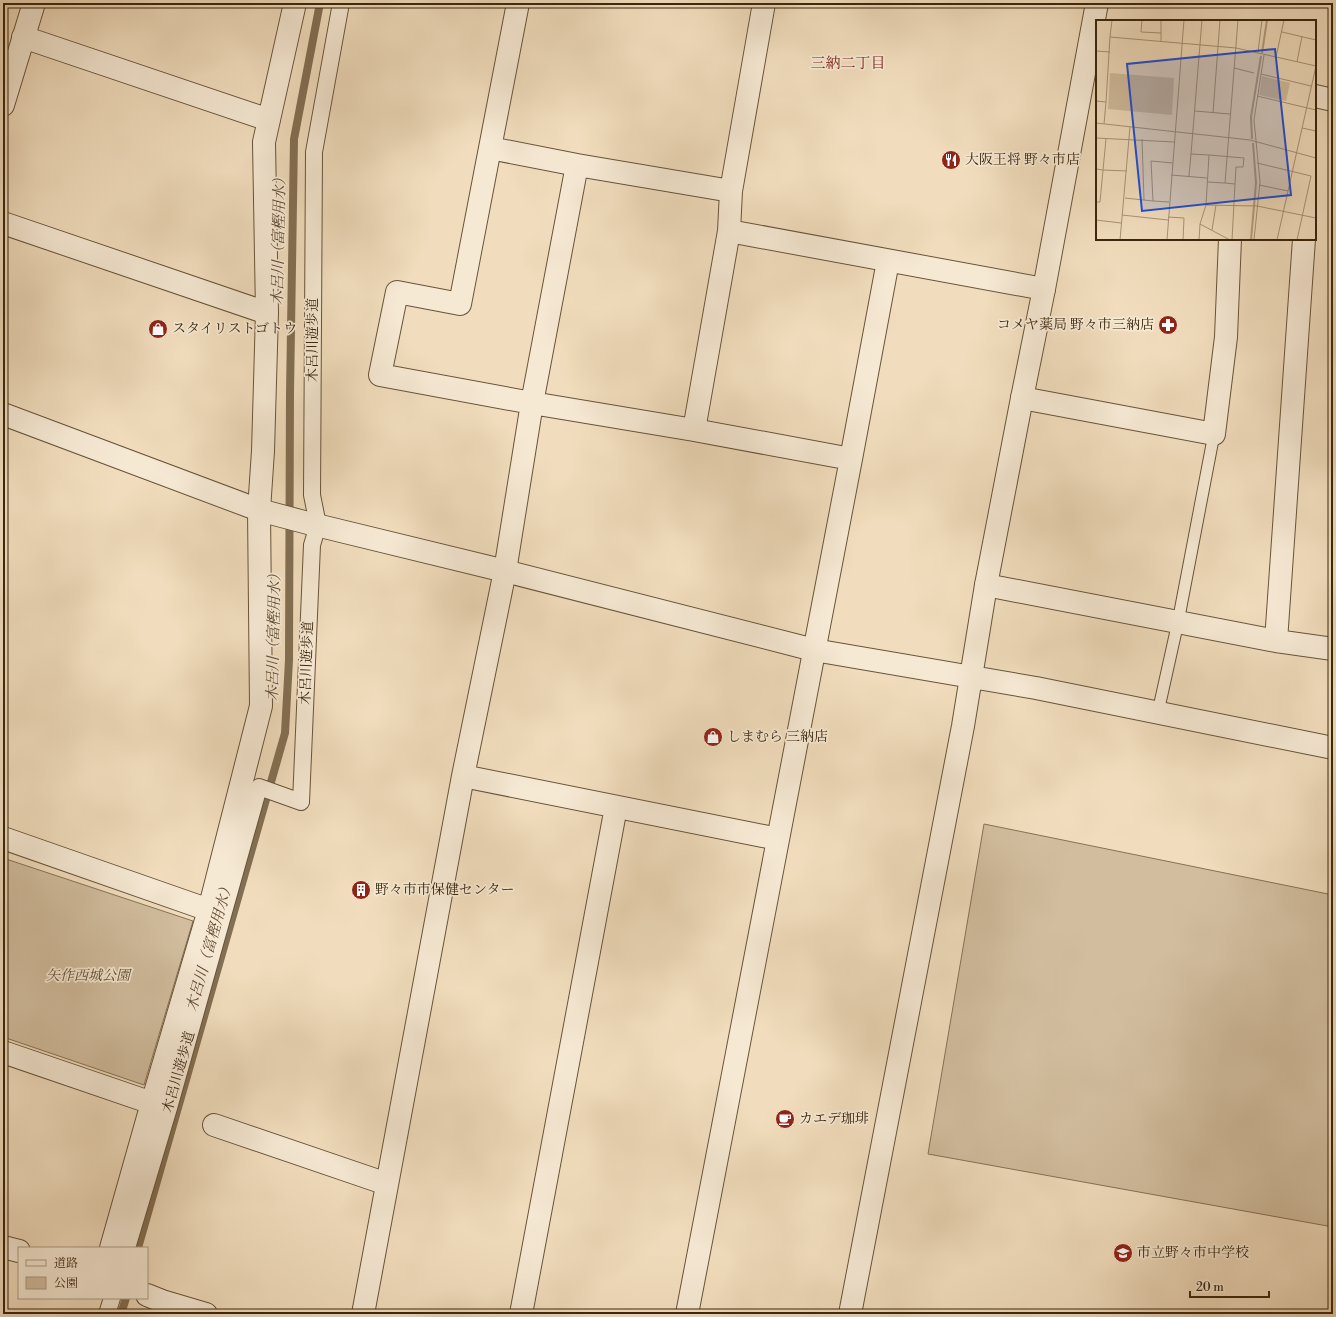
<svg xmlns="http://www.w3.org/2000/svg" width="1336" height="1317" font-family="'Libre Bodoni','Noto Serif JP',serif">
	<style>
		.green { fill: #d2be9f; stroke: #867256 }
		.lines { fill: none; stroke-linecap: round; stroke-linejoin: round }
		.stream { stroke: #836f53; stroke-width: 8 }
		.service-casing { stroke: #685439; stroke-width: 13 }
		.pedestrian-casing { stroke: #685439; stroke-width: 18 }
		.minor-casing { stroke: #685439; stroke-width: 24 }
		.tertiary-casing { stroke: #685439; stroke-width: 24 }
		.service { stroke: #f6e9d4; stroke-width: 11 }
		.pedestrian { stroke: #f6e9d4; stroke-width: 16 }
		.minor { stroke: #f6e9d4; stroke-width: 22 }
		.tertiary { stroke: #f6e9d4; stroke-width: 22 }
		.labels { text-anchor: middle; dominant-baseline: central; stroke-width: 3.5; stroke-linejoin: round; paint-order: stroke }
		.poi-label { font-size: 14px; fill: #3b260d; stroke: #f6e9d4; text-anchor: start }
		.street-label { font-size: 14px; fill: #3b260d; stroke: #f6e9d4 }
		.park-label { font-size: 14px; font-style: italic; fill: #614c32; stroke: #f6e9d4 }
		.neighbourhood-label { font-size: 15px; fill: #7a1f14; stroke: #f6e9d4 }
		.water-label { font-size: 15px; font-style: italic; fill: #5f4a30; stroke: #f6e9d4 }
		.inset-river { fill: none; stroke: #b39f81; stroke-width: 2 }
		.inset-road { fill: none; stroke: #a89477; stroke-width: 1 }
		.view { fill: #1d4ed8; fill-opacity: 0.15; stroke: #1d4ed8; stroke-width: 2 }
		.inset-edge { fill: none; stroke: #3b260d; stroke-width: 2 }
	</style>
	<rect width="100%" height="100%" fill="#f1ddbd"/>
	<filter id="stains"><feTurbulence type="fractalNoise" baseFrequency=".005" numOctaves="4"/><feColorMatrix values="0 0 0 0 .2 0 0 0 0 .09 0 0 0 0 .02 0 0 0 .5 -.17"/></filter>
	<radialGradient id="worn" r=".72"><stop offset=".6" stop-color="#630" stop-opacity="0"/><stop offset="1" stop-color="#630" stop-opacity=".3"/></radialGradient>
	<path class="green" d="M984,824L1333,895V1227L928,1154Z
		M3,858L193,921L144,1085L3,1037Z"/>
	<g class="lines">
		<path class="stream" d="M138,1248L285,733L289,660L290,393L294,139L320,3
			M121,1314L126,1298"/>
		<g class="service-casing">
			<path id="service" d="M1158,712L1178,622L1214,434"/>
		</g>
		<g class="pedestrian-casing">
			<path id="pedestrian" d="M127,1248L169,1108L259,787L301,802L312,545L318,525L312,495L314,152L341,3
				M107,1314L112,1298"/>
		</g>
		<g class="minor-casing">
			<path id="minor" d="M23,37L269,120
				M1315,96L1333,100
				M3,105L34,3
				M490,148L460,304L397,292L380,375L532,403L694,430L729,231L731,191L764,3
				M577,165L731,191
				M3,223L267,313
				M729,231L1044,289
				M1022,398L1214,434L1226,337L1230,239
				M694,430L851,459L888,261
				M986,585L1276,641L1333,649
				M1276,641L1304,239
				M463,776L778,839
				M3,838L209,910
				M3,1052L152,1103
				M214,1125L387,1184
				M3,1247L19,1251
				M111,1248L152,1103L209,910L261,706L259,510L263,451L267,313L264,142L295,3
				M147,1295L162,1301L206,1314
				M363,1314L463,776L505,571L532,403L577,165L490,148L518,3
				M521,1314L616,807
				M687,1314L851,459"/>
		</g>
		<g class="tertiary-casing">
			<path id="tertiary" d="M3,414L259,510L308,523L505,571L814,650L1036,688L1333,748
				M850,1314L963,726L986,585L1022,398L1044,289L1097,3"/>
		</g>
		<use href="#service" class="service"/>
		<use href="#pedestrian" class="pedestrian"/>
		<use href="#minor" class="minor"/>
		<use href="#tertiary" class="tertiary"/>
	</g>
	<defs>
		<g id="restaurant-disc" transform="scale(1)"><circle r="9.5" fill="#8f2418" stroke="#f6e9d4"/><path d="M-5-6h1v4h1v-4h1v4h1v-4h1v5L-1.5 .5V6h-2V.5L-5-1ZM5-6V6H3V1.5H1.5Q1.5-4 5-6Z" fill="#fff"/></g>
		<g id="pharmacy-disc" transform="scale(1)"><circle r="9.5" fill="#8f2418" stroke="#f6e9d4"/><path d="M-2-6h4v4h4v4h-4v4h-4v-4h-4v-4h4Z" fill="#fff"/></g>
		<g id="shop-disc" transform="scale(1)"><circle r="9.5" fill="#8f2418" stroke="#f6e9d4"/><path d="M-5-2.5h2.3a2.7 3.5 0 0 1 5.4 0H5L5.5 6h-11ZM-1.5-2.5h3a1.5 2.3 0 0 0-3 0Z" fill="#fff"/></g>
		<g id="building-disc" transform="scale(1)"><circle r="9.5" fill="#8f2418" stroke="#f6e9d4"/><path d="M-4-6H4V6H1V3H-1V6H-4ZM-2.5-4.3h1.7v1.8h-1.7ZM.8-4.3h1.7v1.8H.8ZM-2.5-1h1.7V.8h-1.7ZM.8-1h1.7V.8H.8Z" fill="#fff"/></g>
		<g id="cafe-disc" transform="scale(1)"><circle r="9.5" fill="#8f2418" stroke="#f6e9d4"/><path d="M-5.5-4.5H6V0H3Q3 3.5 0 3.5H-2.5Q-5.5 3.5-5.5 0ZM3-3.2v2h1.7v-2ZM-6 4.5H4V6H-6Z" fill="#fff"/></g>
		<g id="school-disc" transform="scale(1)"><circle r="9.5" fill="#8f2418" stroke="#f6e9d4"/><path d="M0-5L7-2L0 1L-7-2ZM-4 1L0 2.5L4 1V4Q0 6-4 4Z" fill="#fff"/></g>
	</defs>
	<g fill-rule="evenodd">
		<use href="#restaurant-disc" x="951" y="160"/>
		<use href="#pharmacy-disc" x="1168" y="325"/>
		<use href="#shop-disc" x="158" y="329"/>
		<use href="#shop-disc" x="713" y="737"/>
		<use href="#building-disc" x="361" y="890"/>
		<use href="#cafe-disc" x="785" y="1119"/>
		<use href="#school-disc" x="1123" y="1253"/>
	</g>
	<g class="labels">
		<g class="poi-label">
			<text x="965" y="160">大阪王将 野々市店</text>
			<text x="1154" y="325" text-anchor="end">コメヤ薬局 野々市三納店</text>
			<text x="172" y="329">スタイリストゴトウ</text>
			<text x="727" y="737">しまむら 三納店</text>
			<text x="375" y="890">野々市市保健センター</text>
			<text x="799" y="1119">カエデ珈琲</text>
			<text x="1137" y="1253">市立野々市中学校</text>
		</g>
		<g class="street-label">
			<text transform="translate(313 340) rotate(-90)">木呂川遊歩道</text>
			<text transform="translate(307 663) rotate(-88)">木呂川遊歩道</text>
			<text transform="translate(179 1072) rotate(-74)">木呂川遊歩道</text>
		</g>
		<g class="park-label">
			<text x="88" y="976">矢作西城公園</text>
		</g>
		<g class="neighbourhood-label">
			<text x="848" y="63">三納二丁目</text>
		</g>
		<g class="water-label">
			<text transform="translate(279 238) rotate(-89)">木呂川（富樫用水）</text>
			<text transform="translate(274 634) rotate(-89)">木呂川（富樫用水）</text>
			<text transform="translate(210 946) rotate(-74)">木呂川（富樫用水）</text>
		</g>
	</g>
	<g transform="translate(1096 20)">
		<rect width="220" height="220" fill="#f1ddbd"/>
		<path d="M14,53L78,58L76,95L12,89ZM166,56L194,63L190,81L163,75Z" fill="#d2be9f"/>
		<path class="inset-river" d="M166,33L171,0M156,119L155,97L165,36M155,220L160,163L157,123"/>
		<path class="inset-road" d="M16,0L14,17L140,28L180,37L188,0M46,0L45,12L65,13V21M186,12L220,20M65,13V0M0,31L14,32M162,32L166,0M180,37L220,46L181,220M201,42L206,16M138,48L158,53M165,54L215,66M161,76L220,90M0,81L10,82L8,104M10,82L14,17M99,91L134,94M117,93L124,0M0,103L154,120L220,138M206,108L220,111M0,118L78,122M46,119L48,180M95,134L106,0M161,143L215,156L201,220M0,149L7,150L10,119M75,155L111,158M93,156L95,134L113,135M111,162L129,163M163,165L192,171M29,178L57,181M0,182H4L7,150L31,151M73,182L57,181L55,141L77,143M110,185L161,186L220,198M26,195L72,200M72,197L88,198L87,220M0,200L25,203M104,204L134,220M116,210L120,185M24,220L34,107M71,220L88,0M103,220L104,204L110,185L113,135L148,138L147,147H140L139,164M136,220L139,164L129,163L142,0M158,220L164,162L158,100L168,35"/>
		<path class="view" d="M179,29L195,175L46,191L31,44Z"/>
		<rect width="220" height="220" class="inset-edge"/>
	</g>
	<rect width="1336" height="1317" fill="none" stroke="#f1ddbd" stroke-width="16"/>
	<rect x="4" y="4" width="1328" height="1309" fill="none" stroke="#3b260d" stroke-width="2"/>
	<rect x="8" y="8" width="1320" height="1301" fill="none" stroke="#3b260d"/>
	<rect x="18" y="1247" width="130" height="52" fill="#f6e9d4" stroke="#ab9b84"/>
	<rect x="26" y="1260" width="20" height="6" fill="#f6e9d4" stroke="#ab9b84"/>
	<text x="54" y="1267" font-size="12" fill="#3b260d">道路</text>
	<rect x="26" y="1277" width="20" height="12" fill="#d2be9f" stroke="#ab9b84"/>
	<text x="54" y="1287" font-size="12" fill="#3b260d">公園</text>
	<path d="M1190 1291v6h79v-6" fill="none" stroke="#3b260d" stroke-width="2"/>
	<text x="1196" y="1291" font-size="12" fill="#3b260d" stroke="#f6e9d4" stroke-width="3" paint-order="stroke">20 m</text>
	<rect width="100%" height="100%" filter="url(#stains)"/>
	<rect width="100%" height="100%" fill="url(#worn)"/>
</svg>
